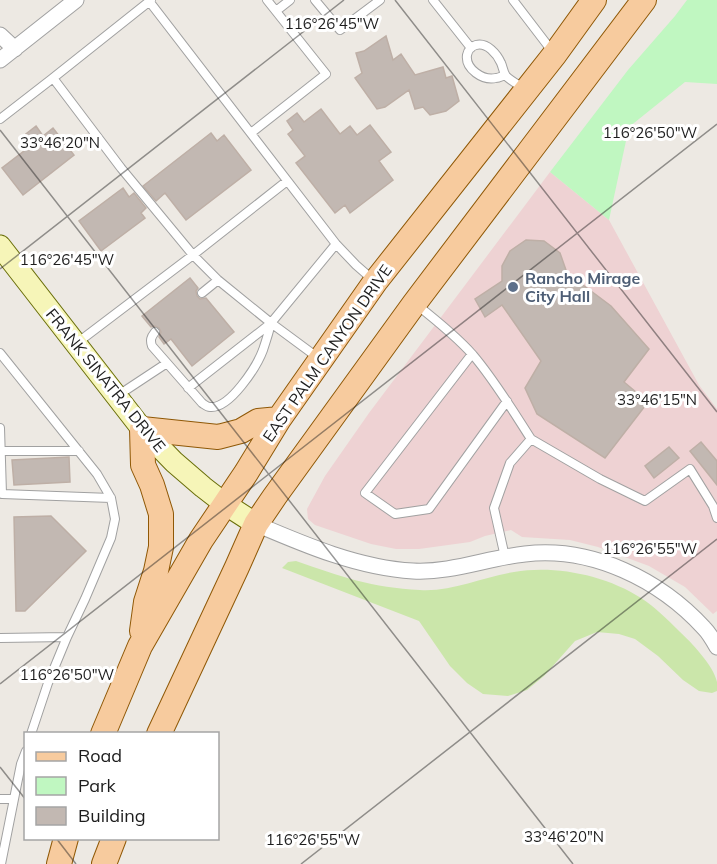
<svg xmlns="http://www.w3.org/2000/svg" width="717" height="864" font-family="Mulish,sans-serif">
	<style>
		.commercial { fill: #eed2d3 }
		.grass { fill: #cbe6aa }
		.park { fill: #c0f7c1 }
		.building { fill: #c2b8b2; stroke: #beafa6; stroke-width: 1.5 }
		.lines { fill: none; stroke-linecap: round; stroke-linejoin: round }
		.lane-casing { stroke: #a1a1a1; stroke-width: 10 }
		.street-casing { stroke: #a1a1a1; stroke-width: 17 }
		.secondary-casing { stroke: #696e09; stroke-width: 23 }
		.primary-casing { stroke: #8f5806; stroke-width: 26 }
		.lane { stroke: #fff; stroke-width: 8 }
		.street { stroke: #fff; stroke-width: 15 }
		.secondary { stroke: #f6f5b8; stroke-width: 21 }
		.primary { stroke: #f7cb9e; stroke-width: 24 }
		.ticks { fill: none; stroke: #1d1d1d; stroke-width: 1.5; stroke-opacity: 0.45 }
		.service-dot { fill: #5c6f8a; stroke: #fff; stroke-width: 2 }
		.labels { text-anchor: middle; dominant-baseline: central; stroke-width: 6; stroke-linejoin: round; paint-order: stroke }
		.service-label { font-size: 16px; font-weight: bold; fill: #4e5e75; stroke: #fff; text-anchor: start }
		.street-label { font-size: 16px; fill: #1d1d1d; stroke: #fff }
		.ticks-label { font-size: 15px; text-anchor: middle; fill: #1d1d1d; stroke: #fff; stroke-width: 6; stroke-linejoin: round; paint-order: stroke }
	</style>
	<rect width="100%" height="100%" fill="#ede9e3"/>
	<path class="commercial" d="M550,172L609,220L699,385L717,409V611L713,614L685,587L649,566L598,547L570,540L522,537L511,530L485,536L470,542L419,549H396L371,544L315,525L308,519L307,509L325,476L369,413Z"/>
	<path class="grass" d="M296,561C339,576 373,588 420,590C452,592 482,577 514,572C555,565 605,575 641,598C655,607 667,619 679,631C691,642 714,666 717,682C717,685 717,688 717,691L712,693L699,691L683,680L658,656L635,639L619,634L597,632L575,641L544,676L527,690L508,696L483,694L467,683L450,666L419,621L282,568L288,562Z"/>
	<path class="park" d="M687,0H717V84L685,82L629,127L609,220L550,172L628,70L675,16Z"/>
	<path class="building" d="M386,36L393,60L401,54L415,75L443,67L446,78L452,76L459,101L446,111L430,115L423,107L415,109L409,90L385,107L377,109L355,78L362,73L356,53L364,51Z
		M321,109L340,134L350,126L357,135L370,125L391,152L379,161L393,180L350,213L345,205L335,213L296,163L305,156L288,134L293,130L287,121L297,113L304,122Z
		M36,126L43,136L53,128L74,155L23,195L2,168L33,144L26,134Z
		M211,133L217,141L224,135L251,170L186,220L165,193L156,201L143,186Z
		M123,188L129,197L134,193L146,208L141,213L145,218L101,251L79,221Z
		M526,240L544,241L560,253L567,273L611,306L649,349L624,382L648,402L605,458L537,414L525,388L541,361L502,305L485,317L475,299L502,281V266L510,251Z
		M190,278L198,288L196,291L197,296L200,299L206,298L234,332L192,366L171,339L164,344L159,337L161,332L159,328L155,326L151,327L142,316Z
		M701,442L717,461V485L690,451Z
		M669,447L679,458L654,478L645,466Z
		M69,457L70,482L14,485L12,460Z
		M51,516L86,551L25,611H16L14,517Z"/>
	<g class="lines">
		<g class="lane-casing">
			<path id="lane" d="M315,0L340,30L380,0
				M433,0L471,48
				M513,0L552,51
				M149,1L336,244L356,265L372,279
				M276,11L290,0
				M505,75C502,76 499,78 496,78C483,81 465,69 467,55C468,50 472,46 476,45C487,42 497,54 501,63C503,67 503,72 506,76C511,81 519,85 525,89
				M53,78L151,0
				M0,119L53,78L121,168L193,255L218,280L271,323
				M251,133L326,74L267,0
				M202,293L218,280
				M417,305C436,320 457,337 473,355C495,381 513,411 531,439L510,463L494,508L505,557
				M155,332C151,337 150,340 152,346L202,403C205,405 207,407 210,407C230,409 257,366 263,350C266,341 269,332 271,323
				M77,343L193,255L287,181
				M0,353L97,474L111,498L115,519L111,538L85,599L67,637L48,683L31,734
				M472,354L365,493L395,514L429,509L507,401
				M317,357L271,323L336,244
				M188,388L270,324
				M117,396L167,363
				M0,428L2,494L111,498
				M531,439L600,479L645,501L690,469L713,506L717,518
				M1,451H79
				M0,638L67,637
				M0,799H14
				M1,864L21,764L26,751"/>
		</g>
		<g class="street-casing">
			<path id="street" d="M0,35L15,49
				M0,60L76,0
				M256,524C305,545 359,568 413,571C452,573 487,558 525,554C592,546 660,580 704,628C709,633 713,640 717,647"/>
		</g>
		<g class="secondary-casing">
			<path id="secondary" d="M0,246L142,429L174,462L203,487L225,504L256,524"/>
		</g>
		<g class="primary-casing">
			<path id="primary" d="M142,631L146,602L156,571L161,547V514L152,485L143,465L142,429L218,437L241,431L258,421L279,419
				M103,734L140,646L201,540L246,473L279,419L375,282L555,54L594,0
				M159,734L237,567L256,524L275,496L414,304L644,0
				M59,864L66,838
				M104,864L114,838"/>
		</g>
		<use href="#lane" class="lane"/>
		<use href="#street" class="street"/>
		<use href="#secondary" class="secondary"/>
		<use href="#primary" class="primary"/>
	</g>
	<path class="ticks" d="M395,0L717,412M0,130L573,864M0,269L344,0M0,684L717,124M0,767L26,800M56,838L76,864M301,864L717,539"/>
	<circle class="service-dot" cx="513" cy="287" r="6"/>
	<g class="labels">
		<g class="service-label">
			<text x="525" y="278">Rancho Mirage<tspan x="525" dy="18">City Hall</tspan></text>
		</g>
		<g class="street-label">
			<text transform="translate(327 353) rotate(-55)">EAST PALM CANYON DRIVE</text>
			<text transform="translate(106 380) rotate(51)">FRANK SINATRA DRIVE</text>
		</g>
	</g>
	<g class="ticks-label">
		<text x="332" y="29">116°26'45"W</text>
		<text x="650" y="138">116°26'50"W</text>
		<text x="60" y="148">33°46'20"N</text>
		<text x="67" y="265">116°26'45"W</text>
		<text x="657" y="405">33°46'15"N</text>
		<text x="650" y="554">116°26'55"W</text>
		<text x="67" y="680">116°26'50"W</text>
		<text x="564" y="842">33°46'20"N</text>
		<text x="313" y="845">116°26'55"W</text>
	</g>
	<rect x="24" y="732" width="195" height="108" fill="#ffffff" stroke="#a5a5a5" stroke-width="1.5"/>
	<rect x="36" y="752" width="30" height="9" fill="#f7cb9e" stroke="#a5a5a5" stroke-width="1.5"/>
	<text x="78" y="762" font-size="18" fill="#1d1d1d">Road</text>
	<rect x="36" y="777" width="30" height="18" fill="#c0f7c1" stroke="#a5a5a5" stroke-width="1.5"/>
	<text x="78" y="792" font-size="18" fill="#1d1d1d">Park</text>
	<rect x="36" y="807" width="30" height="18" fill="#c2b8b2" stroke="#a5a5a5" stroke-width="1.5"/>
	<text x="78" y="822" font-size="18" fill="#1d1d1d">Building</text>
</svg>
